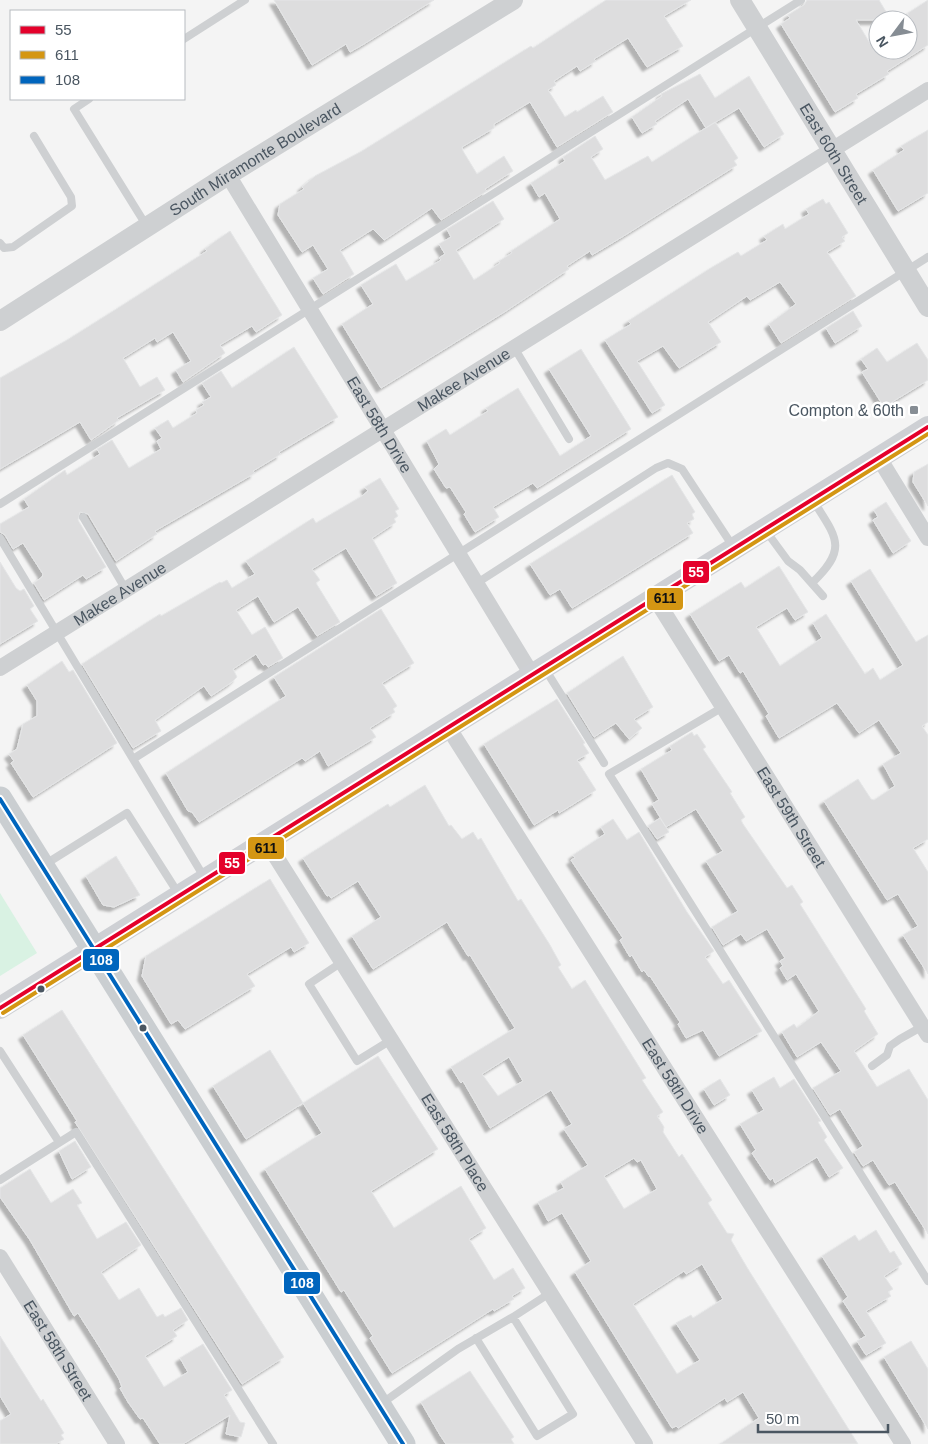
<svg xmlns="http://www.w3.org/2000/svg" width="928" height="1444" font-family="Arial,sans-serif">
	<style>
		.green { fill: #d9f2e3 }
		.building { fill: #ddddde; stroke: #e5e6e7; fill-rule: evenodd; filter: url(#shadow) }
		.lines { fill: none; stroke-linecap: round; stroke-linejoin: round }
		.service { stroke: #ced0d2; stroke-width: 8 }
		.minor { stroke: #ced0d2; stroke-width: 16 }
		.tertiary { stroke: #ced0d2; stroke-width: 20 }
		.secondary { stroke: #ced0d4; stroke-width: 22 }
		.primary { stroke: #caced1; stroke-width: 25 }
		.bus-1-casing { stroke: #fff; stroke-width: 8 }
		.bus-2-casing { stroke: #fff; stroke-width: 8 }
		.bus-3-casing { stroke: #fff; stroke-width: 8 }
		.bus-1 { stroke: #e4002b; stroke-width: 4 }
		.bus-2 { stroke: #d49613; stroke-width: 4 }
		.bus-3 { stroke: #0065bd; stroke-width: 4 }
		.poi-dot { fill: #868d94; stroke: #fff; stroke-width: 2 }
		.bus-dot { fill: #4a5661; stroke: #fff; stroke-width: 2 }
		.labels { text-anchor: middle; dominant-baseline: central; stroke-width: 5; stroke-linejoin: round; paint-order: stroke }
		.street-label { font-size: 16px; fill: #4a5661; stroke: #fff }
		.poi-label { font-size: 16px; fill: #4a5661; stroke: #fff; text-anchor: end }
		.line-badge { stroke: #fff; stroke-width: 2 }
		.badge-label { font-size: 14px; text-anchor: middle; font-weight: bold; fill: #fff }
		.pale-badge-label { font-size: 14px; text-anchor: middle; font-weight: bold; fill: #111 }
	</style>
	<defs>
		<filter id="shadow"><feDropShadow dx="-4.5" dy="4.5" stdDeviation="1" flood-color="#0004"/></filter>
	</defs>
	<rect width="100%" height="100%" fill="#f4f4f4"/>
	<path class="green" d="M0,893L37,953L0,976Z"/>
	<path class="building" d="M274,0H434L364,44L350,52L346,44L312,65Z
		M606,0H691L664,16L683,46L647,67L628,38L594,59L596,61L580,71L577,66L554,81L556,85L548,90L565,117L576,110L577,112L603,96L613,112L557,147L530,102L494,124V128L462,147L463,151L477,174L504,156L513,171L485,189L487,191L441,220L432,208L384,240L373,229L340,250L354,274L323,294L313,278L328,269L313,245L302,252L278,215L280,204L304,189L302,187L315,176L362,151L531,46L533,48Z
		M807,0H879L891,20H856L874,50H908V13L928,0V45L887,71L889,74L856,94L858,98L835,112L781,24L790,18L788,15L804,5Z
		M700,74L715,98L749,76L784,134L764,147L739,108L706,128L688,99L655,121L657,124L642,133L632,117L662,96L661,94Z
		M715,122L738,158L734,161L737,165L622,237L592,255L590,251L567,266L569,269L506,311L381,388L342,324L373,304L361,285L396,264L406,281L441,260L439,258L445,254L439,244L451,237L447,229L493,201L504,219L456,250L474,280L500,263L499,261L512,253L511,251L560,219L545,193L539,197L531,183L565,161L563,157L595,136L603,149L591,157L605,180L648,156L652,162Z
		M928,130V193L898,211L873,170L904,150L901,146Z
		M823,199L826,204L829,202L848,233L842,237L845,241L827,252L856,296L781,343L769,324L796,304L780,282L750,300L747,296L708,322L721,342L679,368L663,346L637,361L665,405L652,413L605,340L631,324L628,321L709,269L738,252L741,256L767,240L764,236L783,224L785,229L809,214L806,209Z
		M230,231L282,315L256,332L252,326L220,345L225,353L183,382L176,370L191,361L173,332L157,342L155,338L123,358L140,387L157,377L165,390L117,418L119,420L91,440L80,422L0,469V378L67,340L121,306L207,251L205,249L214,242Z
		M853,311L862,326L835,343L826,328Z
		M917,343L928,360V380L884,407L862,372L868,369L861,359L877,348L887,362Z
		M294,347L338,417L279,452L281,454L253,471L255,473L155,531L157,534L116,561L88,514L80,512L78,520L106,567L86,579L83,575L44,600L34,583L42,577L43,574L23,543L13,549L5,535L0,532V524L29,507L24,499L65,470L67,475L100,454L97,449L112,440L129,468L161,449L157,441L162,438L155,428L168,420L173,428L197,413L196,410L204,405L202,402L211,397L202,383L221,371L232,388Z
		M581,349L631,429L537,488L533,483L493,507L499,517L475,532L464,514L466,512L450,487L446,488L434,469L439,464L427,441L446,429L450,435L488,411L486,408L518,388L560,456L591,436L549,369Z
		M928,464V506L913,482L914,472Z
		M672,475L695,512L692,514L694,519L687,523L693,533L572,608L560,589L550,595L530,564Z
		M380,478L399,509L395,511L398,516L394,519L396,522L372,538L397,583L376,596L346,548L312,569L320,580L316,583L340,622L317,636L298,607L274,622L258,596L236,610L252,635L265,627L283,658L268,667L266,664L263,665L256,654L233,669L237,677L232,682L211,696L204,686L155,720L161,731L133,748L82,664L160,614L161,616L220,582L221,583L227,580L232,588L255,574L246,561L313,518L316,523L362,496L368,491L365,487Z
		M886,502L911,541L893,553L873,520L878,517L874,510Z
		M0,562L16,588L20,591L24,589L34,606L30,609L38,621L0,644Z
		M779,566L808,612L795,620L787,608L756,627L780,666L822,638L813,623L826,614L865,674L873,668L880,680L903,665L851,581L870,569L916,642L928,635V722L922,726L928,735V839L913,848L928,872V974L903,935L918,926L898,894L887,900L824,801L858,779L871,799L874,800L895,786L883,764L901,753L879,720L859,733L837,703L779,738L766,716L769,714L743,671L740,673L729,655L719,661L690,614L741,582L745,588Z
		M381,609L414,663L382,683L397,706L393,709L395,712L370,728L376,737L328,766L320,751L305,761L302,758L199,822L192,812L188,811L166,773L286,696L274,677Z
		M623,656L653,707L634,719L642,728L629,739L616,723L594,737L567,693Z
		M62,661L69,672L73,670L117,743L33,797L11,763L14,761L9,754L17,749L23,724L37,716V701L27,685Z
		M557,699L585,743L583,744L589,753L577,760L596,790L559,813L558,810L534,825L484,744Z
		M692,732L694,736L697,734L706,747L703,749L732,792L730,793L745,817L741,820L743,824L787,888L792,885L803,902L800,904L866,1009L864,1011L878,1034L854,1051L877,1087L909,1069L928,1100V1234L895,1182L889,1185L873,1160L863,1166L854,1152L863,1146L840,1109L830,1115L813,1088L841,1071L821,1042L797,1057L782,1032L794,1024L797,1028L819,1011L796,974L787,980L780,968L783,966L780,961L785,958L767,929L746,941L741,934L723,945L712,927L738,911L706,861L723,851L696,809L666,827L652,804L659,800L641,769L672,750L670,746Z
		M425,785L449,826L451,825L462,839L473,832L478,840L481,838L518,901L521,899L550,945L561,965L558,967L572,989L585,980L646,1078L642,1080L663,1112L657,1116L664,1127L663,1132L679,1157L682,1154L712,1200L708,1203L727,1233L734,1234L731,1240L748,1269L858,1444H720L759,1418L743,1392L727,1402L725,1398L678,1428L676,1426L672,1428L575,1272L591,1261L562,1213L548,1221L538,1202L564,1188L561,1182L588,1165L564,1129L572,1124L551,1090L490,1128L463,1081L461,1083L451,1067L515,1028L470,955L468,956L447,922L373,969L352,936L381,917L358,881L331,898L329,895L327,896L303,858L388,804L390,807ZM509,1057L523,1081L498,1096L482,1074ZM634,1158L637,1162L641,1160L657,1189L624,1209L604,1176ZM702,1264L723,1299L693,1318L691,1315L676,1323L700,1360L677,1374L633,1304L684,1271L686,1274Z
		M660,818L669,832L657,839L648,826Z
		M613,819L627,840L639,832L687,912L714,951L705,957L723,984L729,980L762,1031L719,1056L703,1030L686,1038L678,1024L680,1022L650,976L649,977L644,970L642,972L632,955L630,957L620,940L623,938L571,860L575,858L573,855L605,834L601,827Z
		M116,856L140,895L114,907L103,905L86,876Z
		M270,879L309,943L294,952L291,947L247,974L255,986L185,1029L178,1020L171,1024L142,976L146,956Z
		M62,1010L284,1357L242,1384L75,1122L77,1121L23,1035Z
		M270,1050L303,1103L246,1139L213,1086Z
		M378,1056L438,1149L371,1191L394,1228L461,1186L486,1228L469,1239L494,1280L513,1268L525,1288L512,1296L514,1299L494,1311L493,1309L392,1373L370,1338L373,1336L344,1290L341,1292L265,1169L322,1133L303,1103Z
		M774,1077L780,1088L794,1079L821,1121L818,1122L827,1137L824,1140L843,1168L829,1177L817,1157L775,1183L773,1178L770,1180L752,1153L756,1150L740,1124L764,1110L752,1090Z
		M720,1079L730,1095L714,1105L704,1089Z
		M75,1141L91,1167L72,1179L59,1151Z
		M30,1169L51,1203L73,1189L82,1203L77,1205L97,1239L126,1222L141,1245L101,1272L119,1300L139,1288L157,1317L163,1314L165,1317L181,1308L188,1320L173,1330L177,1336L145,1356L164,1387L188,1372L180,1358L203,1344L232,1390L224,1395L240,1422L245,1423L241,1437L226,1434L230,1415L183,1444H160L143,1418L140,1419L128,1402L120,1388L122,1387L119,1379L99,1346L78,1313L74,1316L30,1240L0,1197V1188Z
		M876,1230L890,1253L894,1251L902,1264L884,1276L893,1289L888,1292L891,1296L866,1311L886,1343L866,1355L857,1341L866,1336L843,1301L848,1297L822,1256L855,1235L859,1241Z
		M0,1336L41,1401L43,1399L64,1433L61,1435L64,1439L56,1444H0V1421L11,1414L0,1396Z
		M911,1341L928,1369V1429L884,1357Z
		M470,1371L514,1437L511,1439L514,1444H446L440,1435L421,1402Z"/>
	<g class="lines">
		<path class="service" d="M184,39L245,0
			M89,99L74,109L146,225
			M0,243L4,248L13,247L72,206L71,197L34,136
			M515,349L569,439
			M0,504L801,0
			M83,517L126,590
			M766,531L788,561L800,570L823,596
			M0,538L204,877
			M477,583L656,468L668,463L682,469L734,548
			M812,583C848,549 837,538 814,502
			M545,669L604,763
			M723,707L609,774L928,1281
			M133,759L928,257
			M44,865L127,813L178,893
			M342,962L309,984L357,1061L391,1040
			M0,1051L59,1142
			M872,1066L887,1055L890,1046L900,1039L923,1026
			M0,1180L76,1132L273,1444
			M476,1338L537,1436L573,1414L513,1317L550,1293
			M381,1404L458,1349L513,1317"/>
		<g class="minor">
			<path id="s1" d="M228,175L532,675"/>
			<path d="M879,458L928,538"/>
			<path id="s2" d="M655,598L928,1035"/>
			<path id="s3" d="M0,668L928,90"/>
			<path id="s4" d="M448,727L903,1444"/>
			<path id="s5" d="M266,841L645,1444"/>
			<path id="s6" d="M0,1257L117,1444"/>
		</g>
		<g class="tertiary">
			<path id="s7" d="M740,0L928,307"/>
			<path id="s8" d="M0,321L228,175L513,0"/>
		</g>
		<path class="secondary" d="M0,1008L928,427"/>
		<path class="primary" d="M0,799L403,1444"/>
		<g class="bus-1-casing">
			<path id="bus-1" d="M0,1008L928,427"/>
		</g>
		<g class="bus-2-casing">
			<path id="bus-2" d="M3,1013L928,434"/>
		</g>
		<g class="bus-3-casing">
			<path id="bus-3" d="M0,799L403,1444"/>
		</g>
		<use href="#bus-1" class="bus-1"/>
		<use href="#bus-2" class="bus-2"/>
		<use href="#bus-3" class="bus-3"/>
	</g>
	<rect class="poi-dot" x="909" y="405" width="10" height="10" rx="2.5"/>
	<g class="bus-dot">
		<circle cx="41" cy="989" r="4.5"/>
		<circle cx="143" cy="1028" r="4.5"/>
	</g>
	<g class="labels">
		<g class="street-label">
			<text stroke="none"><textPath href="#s7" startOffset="180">East 60th Street</textPath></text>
			<text stroke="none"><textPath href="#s8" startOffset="302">South Miramonte Boulevard</textPath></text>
			<text stroke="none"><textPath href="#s3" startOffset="546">Makee Avenue</textPath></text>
			<text stroke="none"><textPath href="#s1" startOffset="292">East 58th Drive</textPath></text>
			<text stroke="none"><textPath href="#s3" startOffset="141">Makee Avenue</textPath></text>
			<text stroke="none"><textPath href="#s2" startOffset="258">East 59th Street</textPath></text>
			<text stroke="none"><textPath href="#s4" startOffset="425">East 58th Drive</textPath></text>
			<text stroke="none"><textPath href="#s5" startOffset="356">East 58th Place</textPath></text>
			<text stroke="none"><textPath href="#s6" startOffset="110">East 58th Street</textPath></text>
		</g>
		<g class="poi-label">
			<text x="904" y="410">Compton &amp; 60th</text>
		</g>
	</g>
	<g class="line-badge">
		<rect x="682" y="560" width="28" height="24" rx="5" fill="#e4002b"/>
		<rect x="646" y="587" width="38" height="24" rx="5" fill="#d49613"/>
		<rect x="247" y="836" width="38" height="24" rx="5" fill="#d49613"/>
		<rect x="218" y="851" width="28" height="24" rx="5" fill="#e4002b"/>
		<rect x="82" y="948" width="38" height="24" rx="5" fill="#0065bd"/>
		<rect x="283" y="1271" width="38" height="24" rx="5" fill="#0065bd"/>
	</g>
	<g class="badge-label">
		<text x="696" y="577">55</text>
		<text x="232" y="868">55</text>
		<text x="101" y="965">108</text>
		<text x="302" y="1288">108</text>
	</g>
	<g class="pale-badge-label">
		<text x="665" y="603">611</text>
		<text x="266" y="853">611</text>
	</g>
	<rect x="10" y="10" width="175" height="90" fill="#ffffff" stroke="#b7bbc0"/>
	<rect x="20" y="26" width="25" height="8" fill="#e4002b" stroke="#b7bbc0"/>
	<text x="55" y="35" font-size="15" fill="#4a5661">55</text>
	<rect x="20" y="51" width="25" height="8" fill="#d49613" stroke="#b7bbc0"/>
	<text x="55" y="60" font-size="15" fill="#4a5661">611</text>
	<rect x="20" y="76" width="25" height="8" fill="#0065bd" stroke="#b7bbc0"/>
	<text x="55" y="85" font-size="15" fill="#4a5661">108</text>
	<g transform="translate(893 35) rotate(238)"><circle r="24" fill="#ffffff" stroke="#b7bbc0"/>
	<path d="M0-4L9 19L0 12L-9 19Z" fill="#868d94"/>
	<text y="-8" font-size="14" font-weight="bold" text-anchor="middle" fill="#4a5661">N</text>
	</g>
	<path d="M758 1424v8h130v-8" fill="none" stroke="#4a5661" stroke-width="2.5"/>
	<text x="766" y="1424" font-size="15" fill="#4a5661" stroke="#ffffff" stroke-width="4" paint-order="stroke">50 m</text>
</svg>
